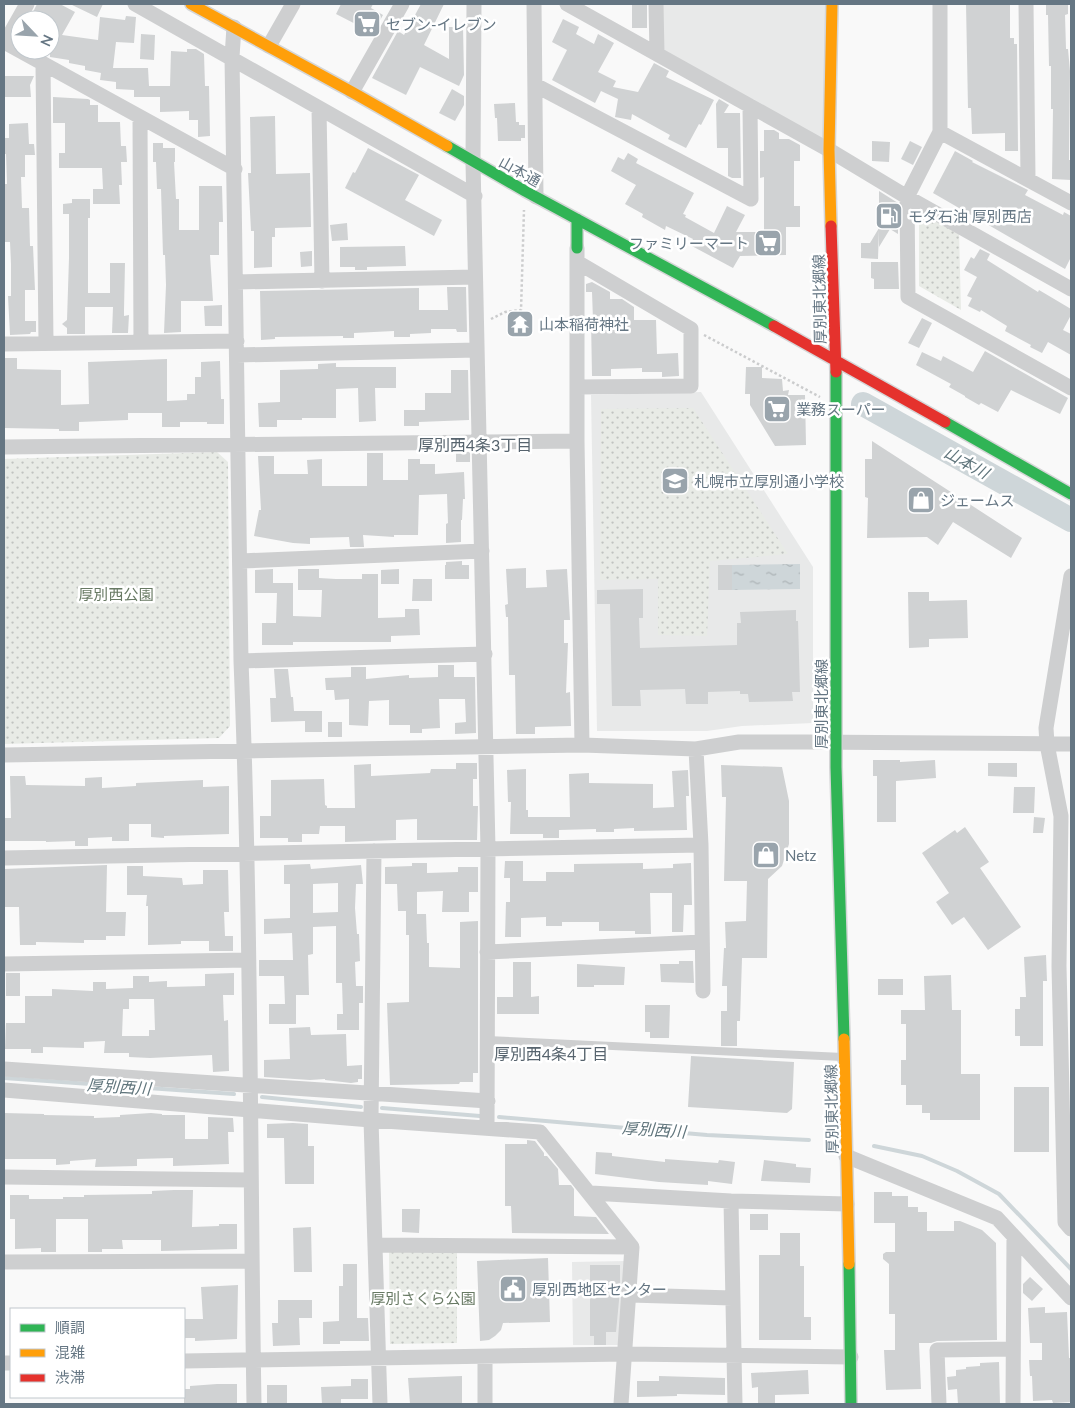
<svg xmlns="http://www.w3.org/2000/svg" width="1075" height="1408" font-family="Lato,'Noto Sans JP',sans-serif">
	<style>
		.built { fill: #e8e9e9 }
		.green { fill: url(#green-dots) }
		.water { fill: url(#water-ripples) }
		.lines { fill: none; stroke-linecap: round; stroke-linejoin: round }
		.stream { stroke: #ced6d9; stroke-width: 4 }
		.river { stroke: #ced6d9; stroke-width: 24 }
		.building { fill: #d0d2d3; fill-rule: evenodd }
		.fast-casing { stroke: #d5d6d7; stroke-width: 14 }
		.slow-casing { stroke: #d5d6d7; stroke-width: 14 }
		.jam-casing { stroke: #d5d6d7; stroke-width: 14 }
		.path { stroke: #cbcccd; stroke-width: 2.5; stroke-dasharray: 2.5 2.5; stroke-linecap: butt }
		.lane { stroke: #cecfd0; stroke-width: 8 }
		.street { stroke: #cecfd0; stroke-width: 15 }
		.fast { stroke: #30b455; stroke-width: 11 }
		.slow { stroke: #ff9f0a; stroke-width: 11 }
		.jam { stroke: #e5322d; stroke-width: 11 }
		.labels { text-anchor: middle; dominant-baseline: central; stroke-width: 5; stroke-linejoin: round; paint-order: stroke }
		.poi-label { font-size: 15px; fill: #657683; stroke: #fff; text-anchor: start }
		.street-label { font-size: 15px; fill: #657683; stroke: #fff }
		.park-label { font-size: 15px; fill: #687a64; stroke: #fff }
		.neighbourhood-label { font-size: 16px; fill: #57646e; stroke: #fff }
		.water-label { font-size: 16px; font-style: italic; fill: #60757c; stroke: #fff }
	</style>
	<defs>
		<pattern id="green-dots" width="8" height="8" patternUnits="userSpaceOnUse" patternTransform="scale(1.25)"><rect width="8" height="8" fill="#e8ebe6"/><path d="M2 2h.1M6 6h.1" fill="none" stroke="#c0c3c0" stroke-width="1.8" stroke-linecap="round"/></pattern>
		<pattern id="water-ripples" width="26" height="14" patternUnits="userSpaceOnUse" patternTransform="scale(1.25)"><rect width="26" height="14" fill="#ced6d9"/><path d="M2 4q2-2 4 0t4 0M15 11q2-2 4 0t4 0" fill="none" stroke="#abb2b5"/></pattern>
	</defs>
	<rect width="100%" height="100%" fill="#f9f9f9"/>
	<path class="built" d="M656,4H832L829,150L657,54Z
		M701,392L813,567V723L742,726L707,731H597L591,395Z
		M626,1261L620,1345H573L572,1262Z"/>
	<path class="green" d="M919,209L959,230L961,310L919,286Z
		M693,408L788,554L710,561L707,636L658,635V579L600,580L601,409Z
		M217,452L228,462L230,726L219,738L4,744V459Z
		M389,1252H457V1343L390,1344Z"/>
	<path class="water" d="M800,564V589L732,590V565Z"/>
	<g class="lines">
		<path class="stream" d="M4,1078L234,1094
			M262,1097L361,1107
			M382,1108L480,1116
			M499,1117L707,1135L809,1140
			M874,1146L922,1156L957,1171L999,1194L1071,1269"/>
		<path class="river" d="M863,404L1071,520"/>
	</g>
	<path class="building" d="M37,4H60L75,12L62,35L98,40L100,17L125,20L126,16L136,17L134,43L116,42L113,68H148L149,86H170L171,51L187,52V49H196L204,54L205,86H209L210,136L198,137V120H189V111L160,112V97H134V90L116,89V82L100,80L101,73L85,70V66L69,63V60L50,57V20H29Z
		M70,4H103L97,17Z
		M341,4H373L371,8L383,15L373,33L336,14Z
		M421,4H444L424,45L449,59V27H463L464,75L459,86L420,67L406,95L372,78L398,31L404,35Z
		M632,4H647V28H632Z
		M966,4H1010V38H1014V44H1017L1018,151H1005V133L972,134L971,108H968Z
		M1046,4H1068V14L1065,15L1066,49H1068L1070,71L1069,160H1071V180L1052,179L1053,109H1051V66H1049L1048,15H1046Z
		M563,19L579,27L576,34L594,44L598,34L614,43L598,72L616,81L613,87L638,92L654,63L669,71L666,77L714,100L701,125L699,124L686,148L668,139L670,135L632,114L631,120L615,117L618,99L601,91L595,103L552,80L567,50L552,42Z
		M141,34L155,35L154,60L140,59Z
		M4,76H34L30,85L31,97H4Z
		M452,89L464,96V105L455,121L439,113Z
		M53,97L88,99L90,100V105H98V122H120L121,146H126L127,162H121L122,185H119L120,204H93V189H103L102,168H59V153H65V123H53Z
		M719,99L729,105L724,113H740L741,178H732L728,176V148H717L716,104Z
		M515,103L516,122H519V125H525V138H521V141H498L497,118H495L494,104Z
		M275,116L276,174L310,173L311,227L275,228V237H272V267L254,268V231H251L248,173H251L250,117Z
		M28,123L29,144H34L35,155H25V177H21L22,208H29L30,246H33L35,290H25V321H36V332H31L30,334L10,335L8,296H11V264L10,242H4V184H7L6,154H4V138H9V124Z
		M764,130H774L779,133V139H789L800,145V161H794V206H800V227H786V255L740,256L733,268L690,245L693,239L666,226L665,230L642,217L643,214L625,204L636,185L611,171L618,157L624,160L628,153L638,159L636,163L694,193L683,214L686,215L685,217L714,233L727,206L745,215L736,232H764V177L760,178V151H764Z
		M872,141L890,142L889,162L872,161Z
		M910,141L922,147L913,165L901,159Z
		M153,143H163V148H175V162H174L176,199H179V230H199V186H222L223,222H219V255H210L213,301H181V332L164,333L166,285L165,255H163L161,189H157L156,162H153Z
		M368,148L419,175L405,200L442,220L434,236L345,188L353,172L355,173Z
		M955,151L973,161L972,162L1028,190L1025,195L1063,215L1064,212L1071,216V257L1065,269L933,193Z
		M879,191L898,203V234L890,229L879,247V230L878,259L861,258V243H870L879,228Z
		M72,199H90V218H88V293H110V263H125L124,310V316L129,315L128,333H112L113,307H85V334H67V328L62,324L67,320L69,258V214H63V204L72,203Z
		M347,223L348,240L332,241L330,225Z
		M405,246L406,266L367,267V270H355V267H340V247Z
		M980,249L990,254L987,260L1038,292L1039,290L1071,309V315L1063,330L1071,334V355L1048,342L1042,353L1030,347L1031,345L1005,331L1007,326L981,310L980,312L968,306L972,298L967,296L977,277L964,270L971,257L974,259Z
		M312,251V266L301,267L300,252Z
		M871,262H898L899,289H874V279L871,278Z
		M592,282L610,292V299H622L634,307V320H656L657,354L678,353L679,376L662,377V372H642V368L611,369V376H592L591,320H593L592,292H586V284Z
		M447,287H466L467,332H457L456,329H431V333L410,334V337H394V331L354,333V338H343V336L275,337V339L261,340L260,291L419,288V310H448Z
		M222,305V326H205L204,306Z
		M512,317L530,319L529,331H511Z
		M922,318L932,323L919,348L908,343Z
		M985,351L1068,398L1060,414L1011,390L998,412L981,403L979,405L965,397V396L949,387L951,384L916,365L922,352L941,361L943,356L973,372Z
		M4,358H17V369L61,370V405L89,404L88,362L167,359V401L187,400V394H195V377H201V362L220,361L221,399H224V424H207V422H180V427H162V413H128V420L79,422V431H59V429L4,428Z
		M336,363V367H396V388H375L376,421L359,422L358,388L336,389V418H302V420H277V427H259L258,403L280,402V370L318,369V364Z
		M746,367H762V378L782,379L783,391L789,390L788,395H805L806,445L775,446L750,405V394H745Z
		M451,370H468L469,420L419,422V426H404V410H425V393H451Z
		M872,441L1022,538L1011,558L953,522L938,545L927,537L867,538L868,498L865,497V459H872Z
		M456,452H470V462H456Z
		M367,453H383V480H408V459H420V464H435V474L464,472L465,499H463L462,520H461V542L446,543V524L448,523L447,494L419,495L418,535H394V537L363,535L364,547H350L349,537L310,538V544L293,543L254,536L259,510H261L258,456H274V474H308L307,460L322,459V486H367Z
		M462,561V565H469V579H445V565H446V562Z
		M718,565H732V590H718Z
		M526,568V588L547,587L546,570L567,569L570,620H564V643H568L566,693L570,692L571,726L535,727V734H516L515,675H509L508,617H506L505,605L508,604L506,569Z
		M273,569V583H293V616L321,617L322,590H298V569H319V578L336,579H362V574H378V618L405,617V609H419L420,635L391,636V642H293V645H262V623H276L277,593H255V570Z
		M399,569V584H381V570Z
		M413,579H432V601H412Z
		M643,589V618H639L640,648L737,645V623H741L740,612L796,610V621H798L800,692H792L793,701L749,702L748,694H740V691L708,692V704H686L685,689L640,690L641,706H612L610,604H597V590Z
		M908,592H929V601L967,600L968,638L929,639V647L909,648Z
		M438,665H454V677H475L476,733L455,734V723L466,722L465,699H439L440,728L422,729V733H410V725H389V700L369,701L368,726L349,725V699L335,700L334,690H326L325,678L351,677V667H366V679L409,675V678L438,677Z
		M274,669H288L291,697H293L294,711H322V732H305V721L271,722L270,698H276Z
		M328,722H342V737H328Z
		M873,760H900V762L935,760L936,778L896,781V822H877V776H873Z
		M456,763H477V779H473V806H478L477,840H417V819L396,820V840L345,842V826H320L319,834H302V842H288V838H260V816H271V780L324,779L325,805L327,806V808H355L354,765L371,764V776L430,773L431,769H456Z
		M988,763H1017V777L988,776Z
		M721,765L782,767L789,801V844L782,866L768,879L767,958H742L740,1021H737V1046H721V1011H727V986H722L724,948H726L725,922L746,921L747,881H724L726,797H722Z
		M526,769V810H528V817H570L569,774L589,773V783L653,784V808L674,807L672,771L688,770L689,796H686L687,830L634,831V828L614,829V832H596V829L559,830V838H543V834H510L511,802H508L507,770Z
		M10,776H25L26,785L85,786V778L102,777V788L136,786V783L203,780V787L229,786V834L164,836V838L151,837V824H129V841H112V837L88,838V846H75V841L46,842V841H4V818H11Z
		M1014,787H1035L1034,813H1013Z
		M1034,817L1045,818L1043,833H1033Z
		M965,827L989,862L980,868L1021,927L988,950L964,917L952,925L936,902L949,893L922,853L955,830L957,833Z
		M505,861H523V881H546V872H574V864L643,863V869L673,868V864L691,863L692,905H684L683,932H672V893H650L651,934H635V931H599V922H562V926H546V917L521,918V937H505L506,902H510V878H504Z
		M412,863H427V873L458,872V867H478V892H469V912H442L443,891L417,892V914H426L427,943H429V967L460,968V922L478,921V1073H473V1082H460L459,1084L390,1085L387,1003L409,1002V935H406V911H398L397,884H385V867L412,866Z
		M310,864L311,869L361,865L363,884H356L355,908L357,934H359L360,961L355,962L356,986H363V1003H359V1030H337V1014H343L342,983H336V926L313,927V954L308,955L309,995H296V1024H269V1004H285L284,976H259V960H293L292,933L264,934V919L290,918V884H284V865ZM338,883V912L313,913V884Z
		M107,865L106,912H126L125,936H106V940H84V943L36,942V945H20L19,907H4V869Z
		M127,866H143V876L182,878L183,885L203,884V870H228L229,912H224L225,936H233V951H209V941H181V944L148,945V906H146L147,895H127Z
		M1046,955L1047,981H1043V1046H1020V1036H1015V1009H1020V997H1026L1024,957Z
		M679,961H693L694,983L661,982L660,964H679Z
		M513,962H531V997L539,996V1014H497V997H513Z
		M577,964L625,967L624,985H594V987H577Z
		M6,973H20V996H6Z
		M234,973V995H223L224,1021L228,1020L229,1071L213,1072L212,1055L150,1058L129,1057V1053H104L105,1041L84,1042V1048L43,1047V1053H31V1049H5L6,1023H25V996H52V989L93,991V982H106V989L133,988V976H149V982L167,981V987L205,986V974ZM129,999H154L155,1030H149V1036H122L123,1009H129Z
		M951,975L952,1010H961V1074H980V1120H930V1113H922V1105H906V1085H901V1060H906V1024H901V1010H925L924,976Z
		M878,979H903V995H878Z
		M645,1005H670L669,1038H650V1032H645Z
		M310,1027L311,1035L346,1034L347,1066L362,1065V1079H358V1082L351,1083L325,1080V1079L310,1080L264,1077V1060L290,1059L289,1028Z
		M691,1056L794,1062L792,1109L787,1113L688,1107Z
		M1014,1087H1049V1152H1014Z
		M4,1113L44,1114V1115L94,1116V1118L120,1117V1115L151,1113L162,1114V1115H185V1139H208V1117L233,1118L234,1132H228L229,1164L173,1166V1158L137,1159V1166L95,1167L96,1159L70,1161V1164L56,1165V1159H4Z
		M293,1123L308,1124V1146H314V1184H285L284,1138H267V1124Z
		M527,1140L535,1141L544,1153V1156H547L558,1169L559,1185H571L574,1189V1216L596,1217L609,1234L512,1233L511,1206H505V1144H527Z
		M596,1152L612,1153V1156L665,1162V1159L718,1163L719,1160L735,1162L732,1184L708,1181V1185L659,1182L595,1174Z
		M764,1160L796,1164V1167L811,1168L810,1183L761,1181Z
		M174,1190H193L192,1227L219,1226V1224H237V1249L161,1251V1240H122L123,1249H102V1252H88V1219H56V1252H41V1248L15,1249V1219H10V1195H29V1199H63V1197H84V1195L152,1194V1191Z
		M874,1192H892V1196H908V1207H918V1212H927V1231H954V1221H960L982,1230L996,1243L997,1340L937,1341L931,1343H919L921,1389L886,1390L884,1350H895V1314H889V1264L883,1259V1254L886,1252H895V1223H874Z
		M402,1209H420L419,1233L402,1232Z
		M750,1214H768V1230H750Z
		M311,1227L312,1272H294L293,1228Z
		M780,1233H800V1266H804V1317H811V1340H759V1255H780Z
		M548,1258L550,1322L503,1323L501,1330L495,1336L489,1340L480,1341L477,1261Z
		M343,1264H357V1318H368L369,1341H340V1344H323V1322L339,1321V1286H343Z
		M590,1265H620V1290L616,1332H606V1345H594V1336H590Z
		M1030,1277L1043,1289L1032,1301L1023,1293V1284Z
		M238,1285L237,1339L195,1341V1338H184V1319H203L201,1287Z
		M278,1300H312V1318H299L300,1345L273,1346L272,1323H278Z
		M1045,1307V1313L1067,1312L1069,1358H1071V1402L1053,1403L1052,1400L1033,1401L1032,1376H1030L1029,1360H1042V1343H1030L1028,1308Z
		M999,1362L1000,1404H958L957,1389L948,1390L947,1377L956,1376V1370L966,1369V1367L980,1366V1363Z
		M808,1370L809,1394L775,1395V1404H758V1387L752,1388L751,1373Z
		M462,1376V1404H410L408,1378Z
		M659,1376L725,1378V1395L677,1394V1396L637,1397V1381H659Z
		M351,1379H368V1399H341V1404H322L321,1387L351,1386Z
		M217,1384H237V1404H184V1389H190V1386Z
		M267,1385H287V1404H267Z"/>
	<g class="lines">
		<g class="fast-casing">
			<path id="fast" d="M447,146L525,191L774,326
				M577,219V248
				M836,372V767L844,1039
				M945,422L1071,494
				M849,1264L851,1404"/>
		</g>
		<g class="slow-casing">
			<path id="slow" d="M191,4L352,92L447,146
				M831,226L829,150L832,4
				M844,1039L849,1264"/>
		</g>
		<g class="jam-casing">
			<path id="jam" d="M831,226L836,372
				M774,326L945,422"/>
		</g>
		<path class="path" d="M491,319L505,312L521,310L524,210
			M704,335L820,397"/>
		<path class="lane" d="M487,1040L843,1057"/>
		<path class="street" d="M135,4L475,196
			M474,4L473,162L488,849L487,1128
			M534,4L536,197
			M567,4L829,150L907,197L1071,289
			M656,4L657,54
			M940,4V132L907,197L908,297L1071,388
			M1026,4L1028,178
			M234,27L232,57L241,661C251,909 250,1157 254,1404
			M4,42L235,169
			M5,43L27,4
			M269,46L293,4
			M43,64L46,343
			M535,85L751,199L750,106
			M352,92L402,4
			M319,108L322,281
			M140,117L141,342
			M940,132L1071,203
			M577,248V441L582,745
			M577,262L691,329V386L577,387
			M236,282L475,277
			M4,344L237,341
			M237,355L477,350
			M4,447L577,441
			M241,561L482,551
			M1071,576L1046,728L1047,744L1061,816L1059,966L1065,1222L1071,1229
			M241,661L485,654
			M696,749L701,845L703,991
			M4,755L582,745L696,749L739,742H807L1071,744
			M374,851L371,1120L380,1404
			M4,858L701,845
			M487,952L702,942
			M4,964L248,960
			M4,1069L488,1101
			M4,1090L371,1120L540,1132L632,1247L621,1404
			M846,1156L997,1218L1071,1298
			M4,1177L250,1180
			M591,1193L731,1201L847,1204
			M731,1201L735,1404
			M376,1245L632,1247
			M4,1262L252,1261
			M630,1295L732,1298
			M485,1357V1404
			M184,1361L626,1354L851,1357
			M4,1363H11
			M939,1404L937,1350L1013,1349
			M1013,1404L1014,1237"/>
		<use href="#fast" class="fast"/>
		<use href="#slow" class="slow"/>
		<use href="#jam" class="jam"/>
	</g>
	<defs>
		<g id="supermarket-square" transform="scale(1.4375)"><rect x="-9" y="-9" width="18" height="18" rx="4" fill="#99a4ac" stroke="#fff"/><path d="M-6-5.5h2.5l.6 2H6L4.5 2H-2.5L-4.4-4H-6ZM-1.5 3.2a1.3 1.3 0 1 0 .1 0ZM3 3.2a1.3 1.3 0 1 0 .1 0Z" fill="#fff"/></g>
		<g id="fuel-square" transform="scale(1.4375)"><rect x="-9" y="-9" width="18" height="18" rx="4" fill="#99a4ac" stroke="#fff"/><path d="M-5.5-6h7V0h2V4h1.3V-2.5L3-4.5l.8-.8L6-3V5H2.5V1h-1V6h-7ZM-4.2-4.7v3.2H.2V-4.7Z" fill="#fff"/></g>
		<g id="temple-square" transform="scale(1.4375)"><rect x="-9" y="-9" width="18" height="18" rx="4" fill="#99a4ac" stroke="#fff"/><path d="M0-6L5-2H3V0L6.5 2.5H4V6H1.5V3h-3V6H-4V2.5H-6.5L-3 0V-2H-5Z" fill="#fff"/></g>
		<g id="school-square" transform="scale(1.4375)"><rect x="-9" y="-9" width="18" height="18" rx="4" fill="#99a4ac" stroke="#fff"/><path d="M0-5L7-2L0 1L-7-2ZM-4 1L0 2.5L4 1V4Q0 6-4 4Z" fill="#fff"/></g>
		<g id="shop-square" transform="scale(1.4375)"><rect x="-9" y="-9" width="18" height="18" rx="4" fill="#99a4ac" stroke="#fff"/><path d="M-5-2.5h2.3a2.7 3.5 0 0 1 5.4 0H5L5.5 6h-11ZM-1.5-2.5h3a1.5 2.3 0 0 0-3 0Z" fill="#fff"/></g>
		<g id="civic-square" transform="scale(1.4375)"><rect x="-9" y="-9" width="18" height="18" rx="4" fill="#99a4ac" stroke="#fff"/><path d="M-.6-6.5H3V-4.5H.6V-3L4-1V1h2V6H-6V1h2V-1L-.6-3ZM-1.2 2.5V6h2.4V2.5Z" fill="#fff"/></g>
	</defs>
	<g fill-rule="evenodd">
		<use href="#supermarket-square" x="367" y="24"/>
		<use href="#fuel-square" x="889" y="216"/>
		<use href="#supermarket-square" x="768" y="243"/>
		<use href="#temple-square" x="520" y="324"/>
		<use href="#supermarket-square" x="777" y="409"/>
		<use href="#school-square" x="675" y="481"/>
		<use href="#shop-square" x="921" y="500"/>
		<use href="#shop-square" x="766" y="855"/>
		<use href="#civic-square" x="513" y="1289"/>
	</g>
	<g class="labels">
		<g class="poi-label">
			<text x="386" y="24">セブン-イレブン</text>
			<text x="908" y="216">モダ石油 厚別西店</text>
			<text x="749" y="243" text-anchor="end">ファミリーマート</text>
			<text x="539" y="324">山本稲荷神社</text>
			<text x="796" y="409">業務スーパー</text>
			<text x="694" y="481">札幌市立厚別通小学校</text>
			<text x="940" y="500">ジェームス</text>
			<text x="785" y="855">Netz</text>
			<text x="532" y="1289">厚別西地区センター</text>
		</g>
		<g class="street-label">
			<text transform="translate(520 171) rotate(29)">山本通</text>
			<text transform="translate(819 299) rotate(-91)">厚別東北郷線</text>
			<text transform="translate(821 704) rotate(-90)">厚別東北郷線</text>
			<text transform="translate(831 1109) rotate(-91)">厚別東北郷線</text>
		</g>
		<g class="park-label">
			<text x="116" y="594">厚別西公園</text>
			<text x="423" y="1298">厚別さくら公園</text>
		</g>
		<g class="neighbourhood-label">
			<text x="475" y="444">厚別西4条3丁目</text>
			<text x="551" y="1053">厚別西4条4丁目</text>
		</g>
		<g class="water-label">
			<text transform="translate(967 462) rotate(29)">山本川</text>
			<text transform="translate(119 1086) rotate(4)">厚別西川</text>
			<text transform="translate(654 1129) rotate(4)">厚別西川</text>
		</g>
	</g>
	<rect width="1075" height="1408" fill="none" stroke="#657683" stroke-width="10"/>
	<rect x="10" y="1308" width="175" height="90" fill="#ffffff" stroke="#c1c8cd"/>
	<rect x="20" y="1324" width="25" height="8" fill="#30b455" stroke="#c1c8cd"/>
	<text x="55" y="1333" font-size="15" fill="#657683">順調</text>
	<rect x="20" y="1349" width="25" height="8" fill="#ff9f0a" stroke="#c1c8cd"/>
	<text x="55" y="1358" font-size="15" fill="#657683">混雑</text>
	<rect x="20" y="1374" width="25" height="8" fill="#e5322d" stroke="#c1c8cd"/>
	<text x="55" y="1383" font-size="15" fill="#657683">渋滞</text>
	<g transform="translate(35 35) rotate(115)"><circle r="24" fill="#ffffff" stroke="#c1c8cd"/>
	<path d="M0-4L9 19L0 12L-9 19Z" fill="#99a4ac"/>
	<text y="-8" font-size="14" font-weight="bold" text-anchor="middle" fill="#657683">N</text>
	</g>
</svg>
